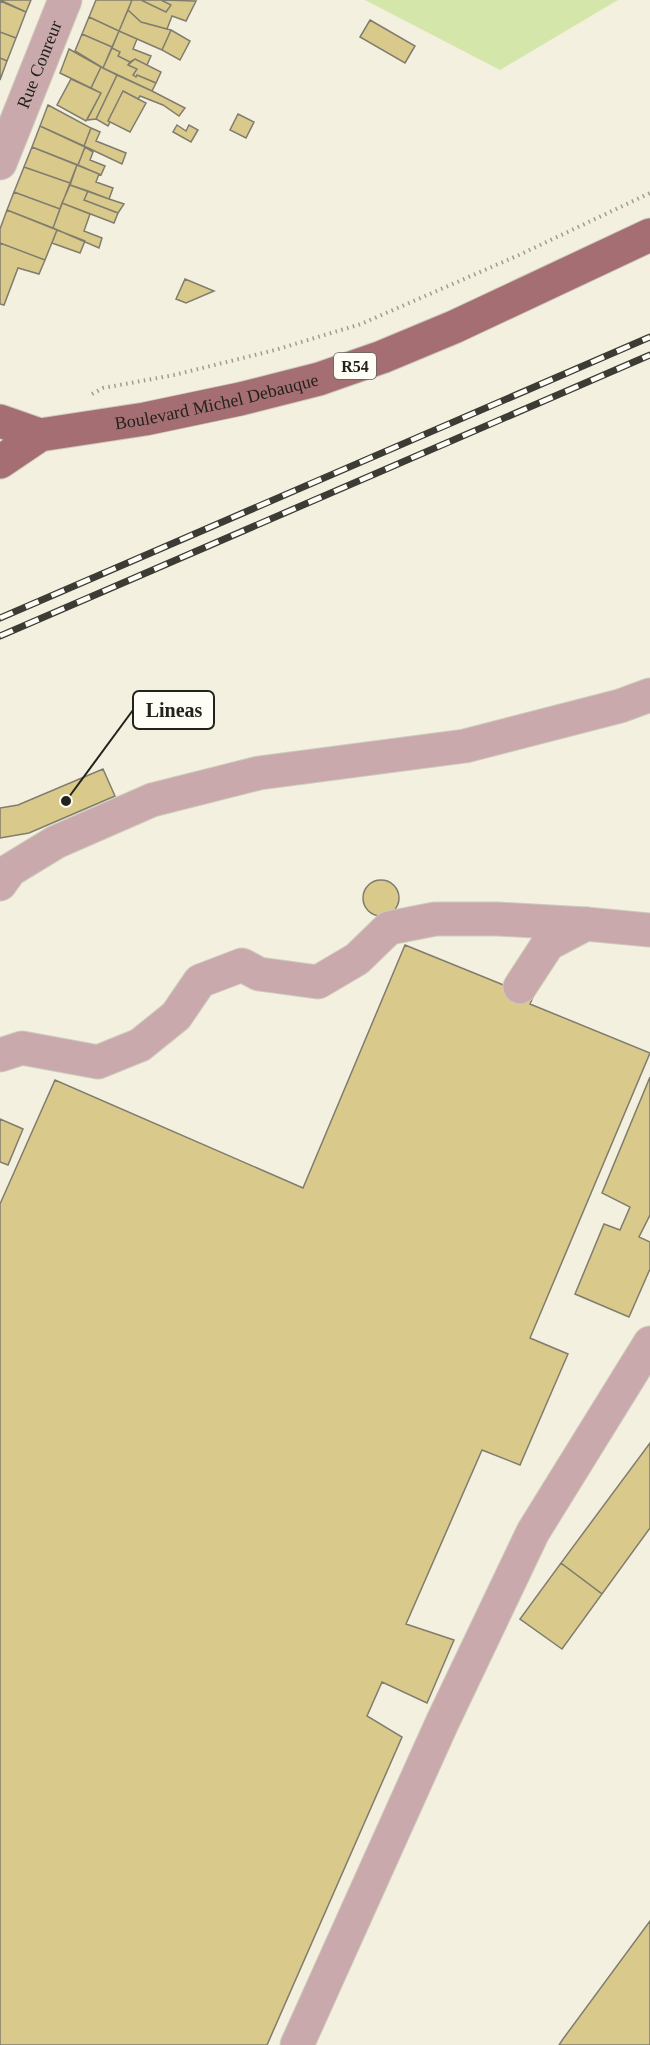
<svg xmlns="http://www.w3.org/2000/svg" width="650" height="2045" font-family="'Times New Roman',serif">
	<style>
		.green { fill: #d5e6aa }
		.building { fill: #d9ca8b; stroke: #807c6e; stroke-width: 1.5 }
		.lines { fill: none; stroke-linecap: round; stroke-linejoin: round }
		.minor-casing { stroke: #cecbbd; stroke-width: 35 }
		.major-casing { stroke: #cecbbd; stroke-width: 35 }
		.path { stroke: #9f9d91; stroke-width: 4; stroke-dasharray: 1.5 4.5; stroke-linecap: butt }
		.minor { stroke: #c9a9ac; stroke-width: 33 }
		.major { stroke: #a56e73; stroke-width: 33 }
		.rail-casing { stroke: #3c3b34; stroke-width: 7 }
		.rail { stroke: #fefdf6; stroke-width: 4.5; stroke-dasharray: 14; stroke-linecap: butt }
		.labels { text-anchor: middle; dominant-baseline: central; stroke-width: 6; stroke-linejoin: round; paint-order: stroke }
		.shield { fill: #fefdf6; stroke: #65645d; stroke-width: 1.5 }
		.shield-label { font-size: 16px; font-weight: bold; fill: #23221c }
		.street-label { font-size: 18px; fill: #23221c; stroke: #fefdf6 }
		.leader { fill: none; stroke: #23221c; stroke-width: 2 }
		.callout-dot { fill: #23221c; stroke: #fefdf6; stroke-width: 2 }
		.callout { fill: #fefdf6; stroke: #23221c; stroke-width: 2 }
		.callout-label { font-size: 20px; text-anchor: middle; font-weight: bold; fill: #23221c }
	</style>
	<rect width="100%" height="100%" fill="#f3f0e0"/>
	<path class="green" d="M365,0H618L500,70Z"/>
	<path class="building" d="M0,0H31L26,12Z
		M96,0H132L119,31L89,17Z
		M132,0H141L166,12L171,5L161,0L196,1L186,21L172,16L167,29L141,22L128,10Z
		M141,0H161L171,5L166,12Z
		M0,1L26,12L16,38L0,32Z
		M128,10L141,22L171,30L162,50L119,31Z
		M89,17L119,31L112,47L82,34Z
		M370,20L415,46L405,63L360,37Z
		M171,30L190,41L180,60L162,50Z
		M119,31L137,39L133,49L151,56L147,65L135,59L130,62L118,56L120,52L112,48Z
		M0,32L16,38L7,61L0,58Z
		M82,34L112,47L103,68L75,51Z
		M112,48L120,52L118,56L130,62L128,65L137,69L133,75L136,77L137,75L156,83L152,91L103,68Z
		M69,49L101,67L91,88L60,73Z
		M0,58L7,61L0,80Z
		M135,59L161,72L156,83L137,75L136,77L133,75L137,69L128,65Z
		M101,67L117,75L96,119L87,120L101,93L91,88Z
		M117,75L152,91L185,108L179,116L163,105L140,96L138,99L123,91L108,121L110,122L108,126L96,119Z
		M71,79L101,93L86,121L57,105Z
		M123,91L146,103L130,132L108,121Z
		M48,105L91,128L84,146L40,126Z
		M238,114L254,122L246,138L230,130Z
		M177,125L186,131L189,125L198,130L191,142L173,132Z
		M40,126L85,147L78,165L32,147Z
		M91,128L100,132L96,141L126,153L122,164L84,146Z
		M32,147L77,165L70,183L24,167Z
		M85,147L93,152L90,160L105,166L101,175L78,165Z
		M77,165L99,174L96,182L113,188L109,199L70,185Z
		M24,167L70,183L60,209L14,192Z
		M70,185L88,191L84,200L118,213L114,223L62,203Z
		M88,191L109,199L124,204L118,213L84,200Z
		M14,192L60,209L53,228L7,210Z
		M62,203L90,214L84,231L102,238L99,248L53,228Z
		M7,210L57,230L45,260L0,243V229Z
		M57,230L85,241L80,253L52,243Z
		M0,243L45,260L39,274L18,268L4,305L0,304Z
		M185,279L214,291L186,303L176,299Z
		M103,769L115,796L29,833L0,838V808L18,805Z
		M363 898a18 18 0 1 1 36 0a18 18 0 1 1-36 0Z
		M405,945L533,997L530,1004L650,1053L530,1338L568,1354L520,1465L482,1450L406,1624L454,1640L427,1703L382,1682L367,1716L402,1737L267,2045H0V1204L55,1080L303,1188Z
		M650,1077V1215L639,1237L650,1242V1269L629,1317L575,1294L604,1224L620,1230L630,1207L602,1193Z
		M0,1119L23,1129L8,1165L0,1162Z
		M650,1443V1528L602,1594L561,1563Z
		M561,1563L602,1594L562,1649L520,1619Z
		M650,1921V2045H559L563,2039Z"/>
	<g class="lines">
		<g class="minor-casing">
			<g id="minor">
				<path id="s1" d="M0,163L65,0"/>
				<path d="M0,884L10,870L56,842L152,800L259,773L465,746L620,706L650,695"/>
				<path d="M520,987L548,944L586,924L650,930"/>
				<path d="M0,1055L22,1048L98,1062L140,1045L176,1016L200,981L242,965L259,974L318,982L357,959L389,928L435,919H498L586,924"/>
				<path d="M297,2045L442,1723L533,1532L650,1343"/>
			</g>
		</g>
		<g class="major-casing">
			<g id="major">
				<path d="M0,421L40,435"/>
				<path id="s2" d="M0,462L40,435L145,419L240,399L319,379L382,357L454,327L650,235"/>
			</g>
		</g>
		<path class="path" d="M92,394L103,388L174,375L275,350L361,324L519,255L650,193"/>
		<use href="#minor" class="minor"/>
		<use href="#major" class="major"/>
		<g class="rail-casing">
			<path id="rail" d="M0,618L650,337
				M0,636L650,355"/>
		</g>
		<use href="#rail" class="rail"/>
	</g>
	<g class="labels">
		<rect class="shield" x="334" y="353" width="42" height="26" rx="4.5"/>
		<g class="shield-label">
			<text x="355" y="366">R54</text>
		</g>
		<g class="street-label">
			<text stroke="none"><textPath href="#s1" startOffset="106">Rue Conreur</textPath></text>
			<text stroke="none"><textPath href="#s2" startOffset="228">Boulevard Michel Debauque</textPath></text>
		</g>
	</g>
	<path class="leader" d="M66 801L133 710"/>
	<circle class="callout-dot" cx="66" cy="801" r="6"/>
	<rect class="callout" x="133" y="691" width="81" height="38" rx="6"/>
	<g class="callout-label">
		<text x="174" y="717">Lineas</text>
	</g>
</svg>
